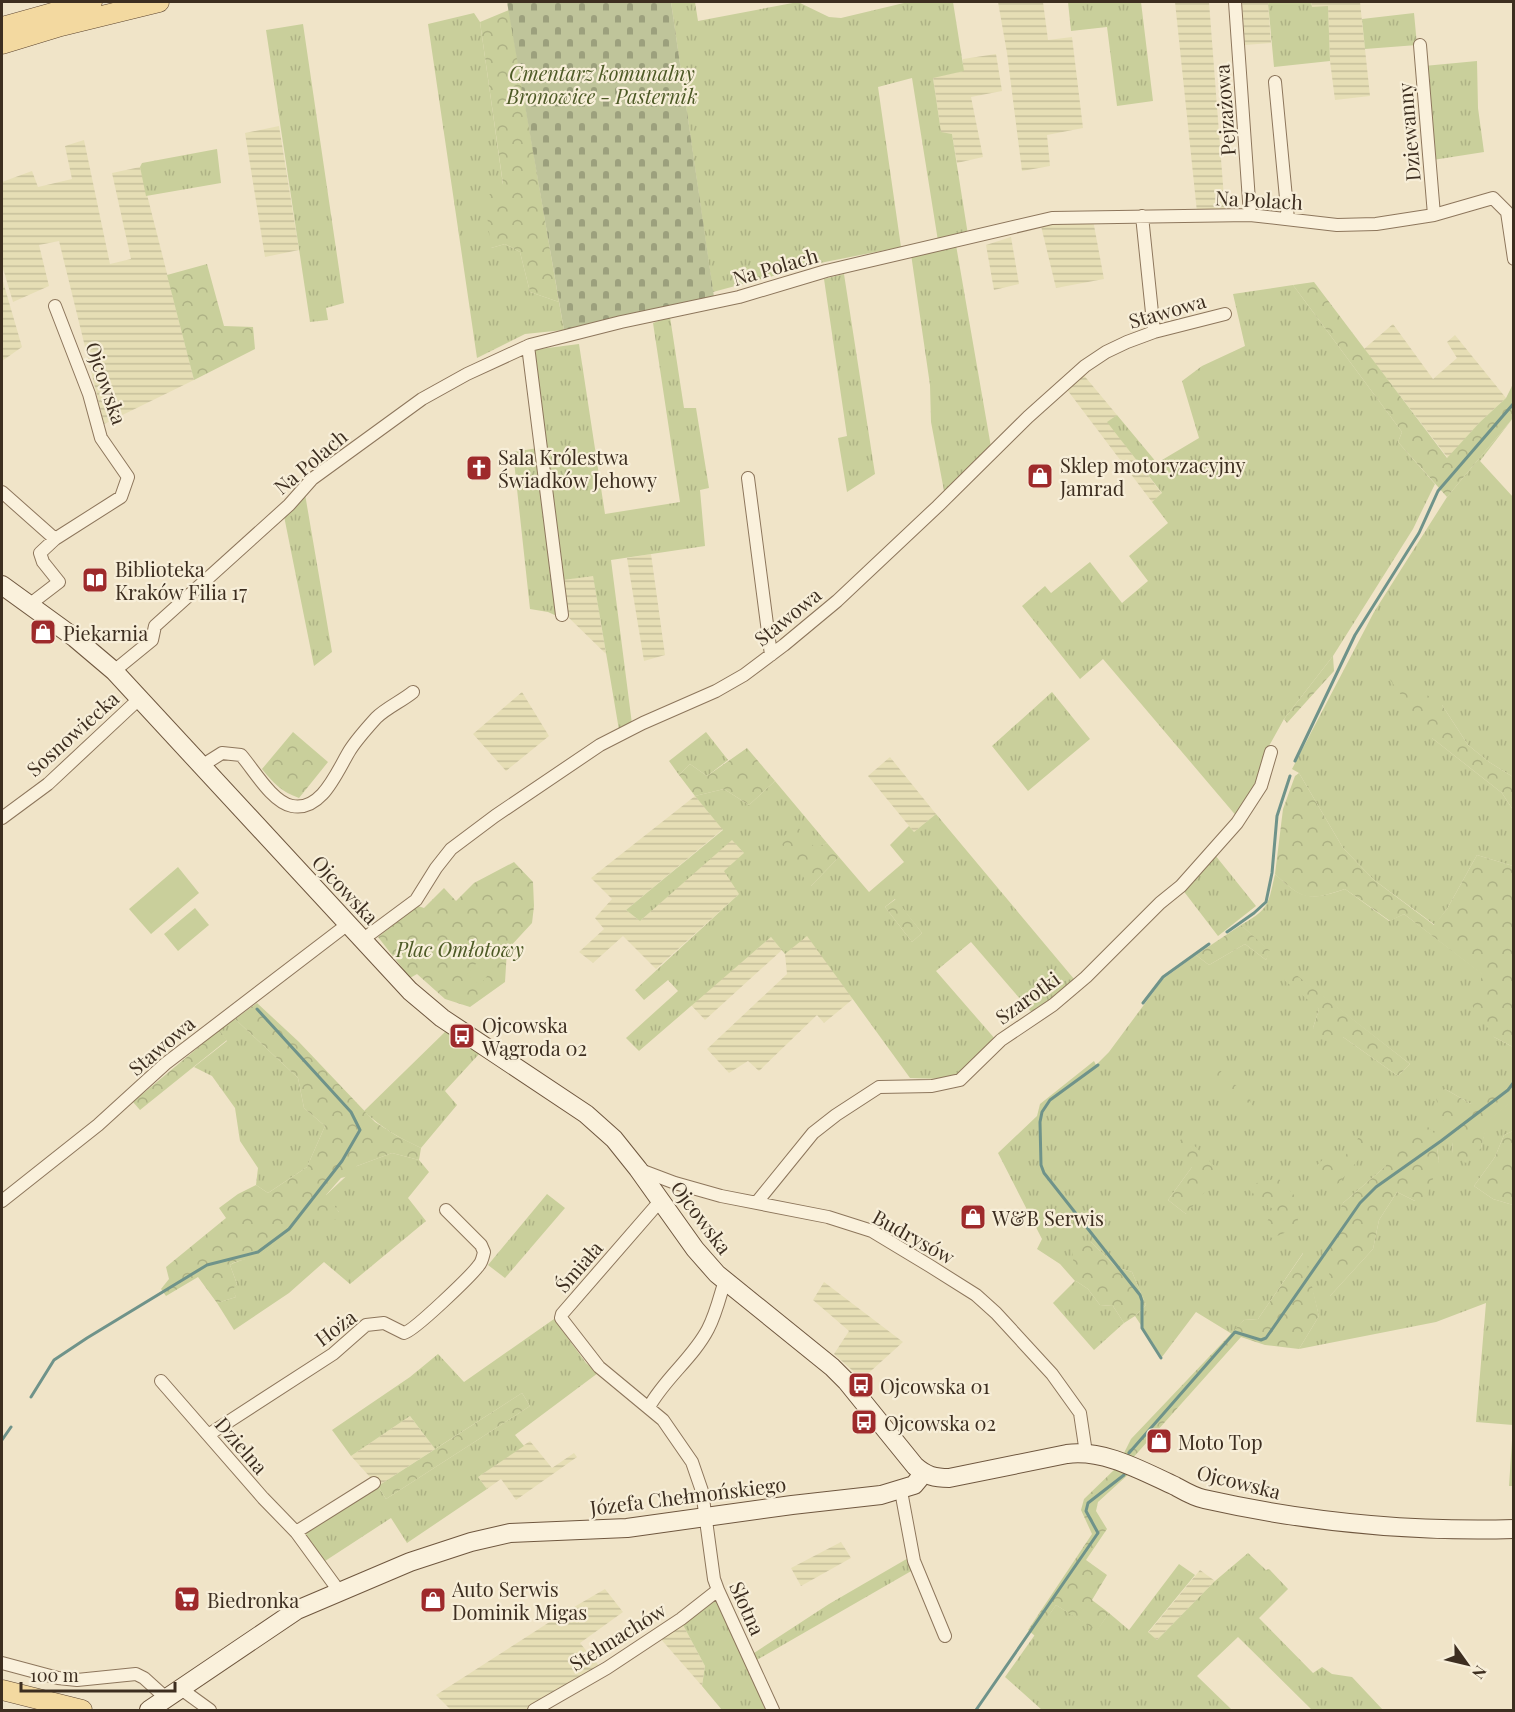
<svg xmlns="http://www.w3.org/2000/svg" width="1515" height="1712" font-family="'Playfair Display',serif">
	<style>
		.farmland { fill: url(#farmland-rules) }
		.grass { fill: url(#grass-tufts); fill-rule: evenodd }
		.forest { fill: url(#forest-crowns) }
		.cemetery { fill: url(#cemetery-stones) }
		.pitch { fill: #c9cf9b }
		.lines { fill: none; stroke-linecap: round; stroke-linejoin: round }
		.stream { stroke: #6f938a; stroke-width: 3 }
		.street-casing { stroke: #8d765c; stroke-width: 14 }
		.secondary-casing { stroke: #6f573f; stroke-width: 20 }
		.primary-casing { stroke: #5b4430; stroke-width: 21 }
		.street { stroke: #faf1dc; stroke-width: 12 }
		.secondary { stroke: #faf1dc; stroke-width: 18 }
		.primary { stroke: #f3d9a0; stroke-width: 20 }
		.labels { text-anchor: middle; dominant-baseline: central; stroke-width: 4.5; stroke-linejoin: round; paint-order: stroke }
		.park-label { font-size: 20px; font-style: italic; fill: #4d5a26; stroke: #f7eed8 }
		.street-label { font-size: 20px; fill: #3d2e20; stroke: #f7eed8 }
		.poi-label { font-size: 20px; fill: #3d2e20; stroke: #f7eed8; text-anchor: start }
	</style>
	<defs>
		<pattern id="farmland-rules" width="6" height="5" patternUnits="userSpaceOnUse" patternTransform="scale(1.5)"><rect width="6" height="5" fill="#e6deb5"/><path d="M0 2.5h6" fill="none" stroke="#c6bf9b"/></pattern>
		<pattern id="grass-tufts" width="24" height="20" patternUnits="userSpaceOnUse" patternTransform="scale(1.5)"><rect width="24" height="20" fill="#c9cf9b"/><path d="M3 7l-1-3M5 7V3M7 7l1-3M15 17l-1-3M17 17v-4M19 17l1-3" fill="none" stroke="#aeb285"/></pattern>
		<pattern id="forest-crowns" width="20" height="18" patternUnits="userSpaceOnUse" patternTransform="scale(1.5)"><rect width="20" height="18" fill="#c9cf9b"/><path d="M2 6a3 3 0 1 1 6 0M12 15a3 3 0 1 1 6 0" fill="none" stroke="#aeb285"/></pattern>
		<pattern id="cemetery-stones" width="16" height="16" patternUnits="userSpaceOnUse" patternTransform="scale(1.5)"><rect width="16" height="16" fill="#bfc49a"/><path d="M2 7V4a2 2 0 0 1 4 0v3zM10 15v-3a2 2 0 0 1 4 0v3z" fill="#9ca07d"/></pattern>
	</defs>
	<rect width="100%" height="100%" fill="#f0e4c8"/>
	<path class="farmland" d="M998,2H1043L1048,40L1072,37L1083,128L1047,135L1050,166L1022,171L1007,53Z
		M1175,2H1209L1225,211L1197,212Z
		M1242,2H1268L1271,43L1245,45Z
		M1311,2H1360L1370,96L1335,100L1330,61L1328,7H1312Z
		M996,54L1002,91L971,97L983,157L957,163L952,134L941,133L933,77L963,71V59Z
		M279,126L299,250L265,257L245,133Z
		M84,140L110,264L131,259L112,173L140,167L194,380L104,424L59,241L39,245L49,286L13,302L2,265V182L32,171L38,187L72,179L65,146Z
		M1093,220L1104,279L1056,288L1041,226Z
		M1011,237L1019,284L994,290L986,245Z
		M2,278L22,347L2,361Z
		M1393,324L1433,379L1457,358L1447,342L1455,335L1506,398L1480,422L1448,458L1364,349Z
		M1082,373L1117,415L1108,422L1162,494L1152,502L1065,387Z
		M651,554L665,655L644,661L627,558Z
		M593,575L606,654L567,616L562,580Z
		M522,692L549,736L506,771L473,734Z
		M890,757L936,814L914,832L868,776Z
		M695,796L723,829L626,910L640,921L732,839L744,853L739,894L656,969L623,936L593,963L579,952L604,929L595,918L612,899L591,878Z
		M807,935L853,999L824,1023L817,1015L759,1071L748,1061L729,1073L707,1049L787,974L785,954Z
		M771,937L782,950L705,1020L691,1005Z
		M824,1282L903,1342L862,1379L834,1354L849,1331L813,1300Z
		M410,1416L435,1449L378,1486L351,1456Z
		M530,1441L552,1468L574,1453L577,1457L516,1500L501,1479L487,1489L478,1477Z
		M841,1542L851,1558L801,1586L791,1568Z
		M1200,1570L1215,1581L1157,1640L1148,1633Z
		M605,1589L623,1612L580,1643L600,1667L529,1710H451L436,1695L562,1614Z
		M682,1623L705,1666L702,1686L659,1637Z"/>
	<path class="grass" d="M671,2H695L698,21L798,2L829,17L841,18L908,2H953L964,71L933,78L941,132L952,134L968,235L938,241L912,78L878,87L901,247L825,262L713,292Z
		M1068,2H1141L1153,101L1117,106L1107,27L1071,31Z
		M1268,2H1311L1312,7L1328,6L1330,61L1274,67Z
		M474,13L480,22L503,185L491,248L505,244L520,252L530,292L559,302L564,330L525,334L477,358L428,24Z
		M1414,13L1417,45L1365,49L1362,19Z
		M303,24L344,303L326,308L328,320L310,322L266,30Z
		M1477,61L1478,108L1484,152L1433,160L1424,66Z
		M217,149L221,183L146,196L140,167L142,163Z
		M956,245L991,447L945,496L931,422L930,385L911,254Z
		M844,274L875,474L847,492L838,438L847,436L824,279Z
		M1293,285L1402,432L1398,442L1435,484L1413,529L1333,656L1284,719L1269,746L1263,767L1238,818L1103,659L1080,679L1022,606L1045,586L1051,593L1090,562L1122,603L1148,581L1129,556L1168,523L1152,502L1162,493L1107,422L1117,415L1157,463L1199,438L1182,381L1202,366L1245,346L1233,294Z
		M670,317L684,408H696L709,488L700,490L705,546L611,560L632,724L619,730L593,576L563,580L559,617L548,612L530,609L513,452L538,448L524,351L579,344L605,514L680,502L653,323Z
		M1513,418L1480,461L1513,497V777L1489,762L1468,745L1442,705L1432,738L1502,793L1513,810V866L1477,855L1447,909L1435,925L1374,880L1343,848L1299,773L1292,769L1374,612L1447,497Z
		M305,494L332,652L314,666L284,516Z
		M1052,692L1090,739L1028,791L992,746Z
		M706,732L728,760L707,776L690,764L679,775L669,761Z
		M775,781L827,843L815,849L811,886L839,857L869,892L904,862L890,845L909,826L914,832L936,814L1074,979L1033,1014L971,942L936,971L996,1040L962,1072L945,1079L910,1078L807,936L785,954L771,937L639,1051L626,1038L678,991L668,980L644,1000L635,990L739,894L724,871L744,853L732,840L640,921L626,910L723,830L695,796L724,789L749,805ZM895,899L922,933L912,942L885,907Z
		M1215,855L1256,906L1218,936L1182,889Z
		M1275,874C1303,900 1309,901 1345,889L1389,921L1404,914L1484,975L1494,1037L1513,1047V1131L1504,1135L1495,1157L1474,1186L1493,1199L1513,1205V1486H1509L1513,1425L1476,1422L1486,1303L1436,1322L1299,1349L1319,1316L1303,1253L1258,1319L1244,1320L1232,1334L1196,1312L1162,1357L1135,1316L1146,1305L1132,1272L1116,1267L1091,1242L1076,1281L1088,1289L1100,1305L1113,1306L1124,1323L1094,1350L1053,1303L1075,1281L1060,1264L1037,1249L1042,1239L998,1153L1037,1116L1040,1104L1094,1061L1096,1065L1109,1052L1163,979L1196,955L1209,965L1245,944L1266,960L1269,951L1241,925C1270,909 1268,904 1275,874ZM1290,971L1410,1064L1398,1076L1343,1037L1313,1028L1319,1009ZM1445,1089L1471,1104L1509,1103L1487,1121L1481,1148L1452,1153L1453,1142ZM1437,1148L1439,1161L1415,1201L1397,1192L1379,1220L1373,1249L1330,1296L1343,1203L1386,1166ZM1192,1167L1186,1214L1168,1200Z
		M235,1019L298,1078L304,1108L325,1126L307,1167L268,1193L256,1185L258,1168L240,1141L235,1108L212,1076L194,1067L227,1041L219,1030Z
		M447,1030L480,1053L445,1091L457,1105L421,1148C400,1138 381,1128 364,1111Z
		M392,1153L419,1160L429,1172L408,1198L426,1221L350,1284L324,1262L289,1293L234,1330L217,1303L236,1297L232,1289L237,1284L230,1265C239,1260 247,1259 256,1256C274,1250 294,1226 304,1211L339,1212L325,1196L357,1166Z
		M547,1194L565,1208L505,1278L488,1265Z
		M554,1319L586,1363L598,1373L515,1435L524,1446L478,1477L487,1489L407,1543L391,1518L322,1563L314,1546L304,1532L378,1486L386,1499L530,1406L522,1393L435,1449L410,1416L351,1456L332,1430L410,1377L438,1354L464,1382Z
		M1248,1553L1266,1570L1269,1569L1288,1589L1259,1618L1313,1673L1322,1667L1332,1674L1352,1677L1383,1710H1312L1238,1637L1197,1676L1232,1710H1042L1005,1677L1056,1605L1097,1630L1109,1613L1129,1630L1179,1564L1195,1575L1148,1632L1157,1640L1215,1581Z
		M910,1557L913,1570L755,1661L751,1655L829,1604Z
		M711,1600L718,1601L766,1710H722L702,1686L705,1666L682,1623Z"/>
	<path class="forest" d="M509,10L559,302L530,292L520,252L505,244L491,248L485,198L503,184L480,22Z
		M207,264L224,326L253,327L255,349L194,380L167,275Z
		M1314,282L1447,458L1480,422L1506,398L1513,384V418L1447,497L1398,442L1402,432L1293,285Z
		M1333,656L1334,671L1287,723L1284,719Z
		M1386,674L1424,693L1442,705L1468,745L1489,762L1513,777V810L1502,793L1432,738Z
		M293,732L328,762L299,798C282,792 273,783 262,769Z
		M747,748L775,781L749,805L724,789L695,796L679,775L690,764L707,776Z
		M1299,773L1343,848L1374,880L1434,925L1447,909L1477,855L1513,866V1047L1494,1037L1469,1001L1483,975L1404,914L1390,921L1345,889C1308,901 1304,901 1275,874L1283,809L1295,776Z
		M797,826L815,848L827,843L839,857L810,887L779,840Z
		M514,862L533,882L534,906L532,923L507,950L505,982L470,1007L445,999L417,974L410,978L378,937L418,906L424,908L444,888L456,901L474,883Z
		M896,899L922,933L912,942L885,907Z
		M1241,925L1270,951L1266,960L1245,944L1209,965L1196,955Z
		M1290,970L1410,1064L1398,1076L1343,1037L1326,1039L1313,1028L1319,1009L1284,980Z
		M257,1003L299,1042L375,1122L397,1136L421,1148L419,1160L392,1153L357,1166L353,1175L341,1178L326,1195L339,1212L335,1220L304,1211C294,1227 276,1248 258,1256C249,1260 239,1259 230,1265L237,1284L233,1289L236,1297L217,1303L198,1277L166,1296L161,1289L169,1279L166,1267L226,1218L219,1208L238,1194L256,1185L268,1193L307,1167L325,1126L304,1108L298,1078L235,1019Z
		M219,1030L227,1040L140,1110L133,1102Z
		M1210,1061L1244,1093L1261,1118L1257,1122L1199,1073Z
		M1445,1089L1471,1104L1500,1090L1510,1103L1488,1121L1481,1148L1466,1163L1452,1153L1453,1142L1442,1118L1435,1095Z
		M1420,1119L1442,1141L1437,1148L1439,1161L1426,1199L1415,1201L1397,1192L1379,1220L1373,1249L1330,1296L1328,1238L1343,1203L1386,1166V1156Z
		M1513,1131H1514L1513,1205L1493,1199L1474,1186L1495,1157L1504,1135Z
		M1185,1136L1221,1173L1186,1214L1168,1200L1192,1167L1171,1148Z
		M1359,1137L1371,1145L1337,1185L1315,1167L1327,1156L1340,1163Z
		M1278,1178L1294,1195L1299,1227L1272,1238L1262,1230L1274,1210L1244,1186Z
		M1091,1242L1116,1267L1132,1272L1146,1305L1135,1316L1124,1323L1113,1306L1100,1305L1088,1289L1076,1281L1072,1251Z
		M1304,1252L1319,1316L1299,1349L1265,1345L1241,1337L1131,1460L1123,1455L1131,1439L1244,1320L1258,1319Z
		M522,1393L530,1406L386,1499L378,1486Z
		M1116,1468L1131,1472L1098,1502L1096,1511L1107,1529L1086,1560L1107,1575L1092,1600L1109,1613L1097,1631L1056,1605L1035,1636L1028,1630L1092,1534L1081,1510L1084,1499Z"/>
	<path class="cemetery" d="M507,2H671L714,297L564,330Z"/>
	<path class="pitch" d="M178,867L199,893L151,934L129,909Z
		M195,908L209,925L178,951L164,934Z
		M486,951L499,961L480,985L467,975Z"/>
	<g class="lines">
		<path class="stream" d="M1295,761L1355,635L1419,533L1438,491L1514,403
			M1227,932L1254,913L1266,902L1272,873L1277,816L1290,776
			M1143,1003L1163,977L1209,944
			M1098,1065L1050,1100L1042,1112L1040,1122L1041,1165L1044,1173L1140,1295L1142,1301V1328L1161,1358
			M31,1397L54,1360L87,1338L207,1265L258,1252L289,1229L342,1161L360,1130L351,1112L257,1009
			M2,1440L11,1427
			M1129,1453L1235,1332L1261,1340L1266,1338L1360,1203L1376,1187L1441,1141L1508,1090L1514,1082
			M976,1710L1098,1533L1086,1511L1088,1503L1124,1475"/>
		<g class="street-casing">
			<path id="street" d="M1235,2L1250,215
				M1420,45L1434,215
				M1275,82L1288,219
				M1142,216L1154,332
				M528,346L562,615
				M748,478L771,655
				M2,492L55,539
				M29,605L59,582L43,562L40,553L55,539L121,497L128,477L101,438L89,394L55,306
				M114,671L152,640L155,626L289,505L312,479L422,399L467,374L530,345L621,322L739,297L826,271L1052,218L1250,215L1337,225L1376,224L1434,215L1493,198L1507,212L1514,259
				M203,765L222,753L241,755C254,770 272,802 292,806C322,812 337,771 350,750C357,739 367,728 376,718C386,708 402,701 413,692
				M2,818L48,784L139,699
				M362,940L416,900L436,868L451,849L495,816L600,745L643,723L716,691L744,675L784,645L837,601L938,506L1028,417L1085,366L1106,352L1127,342L1154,332L1225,314
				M638,1169L675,1183L721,1196L828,1217L872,1231L930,1266L976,1295L996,1313L1052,1374L1080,1413L1086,1453
				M661,1200L562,1314L561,1318L599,1367L663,1420L692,1462L702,1491L714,1579L718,1590L773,1710
				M2,1201L98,1125L165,1064L348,924
				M757,1202L813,1133L836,1115L879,1087L932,1086L960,1080L1001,1040L1053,1005L1086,977L1160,903L1181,886L1237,823L1261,786L1271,752
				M161,1381L263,1498L296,1532L339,1591
				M649,1407C665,1378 693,1358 708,1329C716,1314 720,1296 725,1280
				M208,1435L333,1354L366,1325L384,1323L404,1333C414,1331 472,1275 479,1265C482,1262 483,1256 484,1252L481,1245L446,1210
				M901,1491L914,1561L945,1636
				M296,1532L374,1483
				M2,1663L58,1678L77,1680L136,1674L144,1678L166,1698
				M181,1689L210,1710
				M534,1710L607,1668L681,1619L718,1590"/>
		</g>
		<g class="secondary-casing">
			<path id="secondary" d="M2,585L75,638L114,671L410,991L442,1018L586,1114L614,1139L638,1169L695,1249L717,1274L832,1367L847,1382L915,1466C926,1476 935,1478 949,1478L1067,1454C1104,1449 1142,1471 1175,1486C1184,1491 1194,1497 1204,1499C1306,1522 1409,1532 1514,1529
				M149,1710L297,1610L410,1562L471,1542L510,1533L627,1528L792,1505L881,1495L914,1485L924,1473"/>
		</g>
		<g class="primary-casing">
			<path id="primary" d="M2,27L92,2
				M2,44L61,26L159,2
				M2,1690L82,1710"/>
		</g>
		<use href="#street" class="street"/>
		<use href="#secondary" class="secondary"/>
		<use href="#primary" class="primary"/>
	</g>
	<defs>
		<g id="church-square" transform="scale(1.35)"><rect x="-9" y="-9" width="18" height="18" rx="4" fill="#9e2a2b" stroke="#f7eed8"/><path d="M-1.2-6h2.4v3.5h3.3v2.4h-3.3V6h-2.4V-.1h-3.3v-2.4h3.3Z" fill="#fff"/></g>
		<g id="shop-square" transform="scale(1.35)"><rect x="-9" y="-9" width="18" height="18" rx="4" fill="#9e2a2b" stroke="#f7eed8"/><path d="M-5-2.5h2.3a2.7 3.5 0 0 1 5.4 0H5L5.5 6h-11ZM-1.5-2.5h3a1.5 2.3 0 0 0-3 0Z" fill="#fff"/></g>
		<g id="library-square" transform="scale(1.35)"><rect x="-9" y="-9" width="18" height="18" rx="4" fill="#9e2a2b" stroke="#f7eed8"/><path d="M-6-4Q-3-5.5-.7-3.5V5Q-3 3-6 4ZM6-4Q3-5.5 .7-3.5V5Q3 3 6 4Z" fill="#fff"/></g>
		<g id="bus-square" transform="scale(1.35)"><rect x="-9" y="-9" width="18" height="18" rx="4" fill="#9e2a2b" stroke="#f7eed8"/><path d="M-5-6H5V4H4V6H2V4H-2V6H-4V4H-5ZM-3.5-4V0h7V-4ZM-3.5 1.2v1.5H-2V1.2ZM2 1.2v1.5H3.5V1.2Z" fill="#fff"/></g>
		<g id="supermarket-square" transform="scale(1.35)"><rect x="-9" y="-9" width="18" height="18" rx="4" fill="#9e2a2b" stroke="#f7eed8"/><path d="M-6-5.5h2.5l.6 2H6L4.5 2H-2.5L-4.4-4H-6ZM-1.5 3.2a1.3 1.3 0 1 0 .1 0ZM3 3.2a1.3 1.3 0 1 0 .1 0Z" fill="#fff"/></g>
	</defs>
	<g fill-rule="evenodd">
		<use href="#church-square" x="479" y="468"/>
		<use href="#shop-square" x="1040" y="476"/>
		<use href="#library-square" x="95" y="580"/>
		<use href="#shop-square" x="43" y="632"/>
		<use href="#bus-square" x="462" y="1036"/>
		<use href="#shop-square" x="973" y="1217"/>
		<use href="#bus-square" x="861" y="1385"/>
		<use href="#bus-square" x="864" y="1422"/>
		<use href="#shop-square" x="1159" y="1441"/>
		<use href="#supermarket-square" x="187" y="1599"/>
		<use href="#shop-square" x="433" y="1600"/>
	</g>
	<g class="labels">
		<g class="park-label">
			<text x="602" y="72">Cmentarz komunalny<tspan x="602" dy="23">Bronowice - Pasternik</tspan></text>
			<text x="460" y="948">Plac Omłotowy</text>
		</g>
		<g class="street-label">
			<text transform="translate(1224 110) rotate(-94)">Pejzażowa</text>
			<text transform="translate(1408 132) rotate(-95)">Dziewanny</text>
			<text transform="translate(1259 199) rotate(3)">Na Polach</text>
			<text transform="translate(775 266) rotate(-16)">Na Polach</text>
			<text transform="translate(1167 310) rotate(-16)">Stawowa</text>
			<text transform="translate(107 383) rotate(71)">Ojcowska</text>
			<text transform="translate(310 461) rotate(-40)">Na Polach</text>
			<text transform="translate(787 616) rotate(-39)">Stawowa</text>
			<text transform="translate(72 733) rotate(-42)">Sosnowiecka</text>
			<text transform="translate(346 889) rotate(47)">Ojcowska</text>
			<text transform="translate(1027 997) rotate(-36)">Szarotki</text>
			<text transform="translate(161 1045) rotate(-40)">Stawowa</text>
			<text transform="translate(702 1217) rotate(53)">Ojcowska</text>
			<text transform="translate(914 1236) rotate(29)">Budrysów</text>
			<text transform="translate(578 1266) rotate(-49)">Śmiała</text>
			<text transform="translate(335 1327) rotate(-37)">Hoża</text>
			<text transform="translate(242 1445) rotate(49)">Dzielna</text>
			<text transform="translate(1239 1481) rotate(14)">Ojcowska</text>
			<text transform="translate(688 1495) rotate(-7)">Józefa Chełmońskiego</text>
			<text transform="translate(748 1608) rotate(66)">Słotna</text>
			<text transform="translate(617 1636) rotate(-32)">Stelmachów</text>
		</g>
		<g class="poi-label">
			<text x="498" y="456">Sala Królestwa<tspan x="498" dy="23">Świadków Jehowy</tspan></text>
			<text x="1060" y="464">Sklep motoryzacyjny<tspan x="1060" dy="23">Jamrad</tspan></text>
			<text x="115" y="568">Biblioteka<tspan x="115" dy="23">Kraków Filia 17</tspan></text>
			<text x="63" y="632">Piekarnia</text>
			<text x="482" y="1024">Ojcowska<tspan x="482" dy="23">Wągroda 02</tspan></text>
			<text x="992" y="1217">W&amp;B Serwis</text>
			<text x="880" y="1385">Ojcowska 01</text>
			<text x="884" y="1422">Ojcowska 02</text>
			<text x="1178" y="1441">Moto Top</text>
			<text x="452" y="1588">Auto Serwis<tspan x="452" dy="23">Dominik Migas</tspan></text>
			<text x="207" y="1599">Biedronka</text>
		</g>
	</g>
	<rect width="1515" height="1712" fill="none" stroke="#3d2e20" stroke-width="6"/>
	<g transform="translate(1467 1664) rotate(124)" stroke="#f7eed8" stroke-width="4.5" paint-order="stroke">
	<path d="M0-4.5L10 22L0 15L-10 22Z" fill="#3d2e20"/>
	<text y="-9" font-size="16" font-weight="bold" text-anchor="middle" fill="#3d2e20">N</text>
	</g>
	<path d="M21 1682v9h154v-9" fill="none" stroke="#3d2e20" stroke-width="3"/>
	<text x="30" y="1682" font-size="18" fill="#3d2e20" stroke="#f7eed8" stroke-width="4.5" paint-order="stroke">100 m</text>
</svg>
